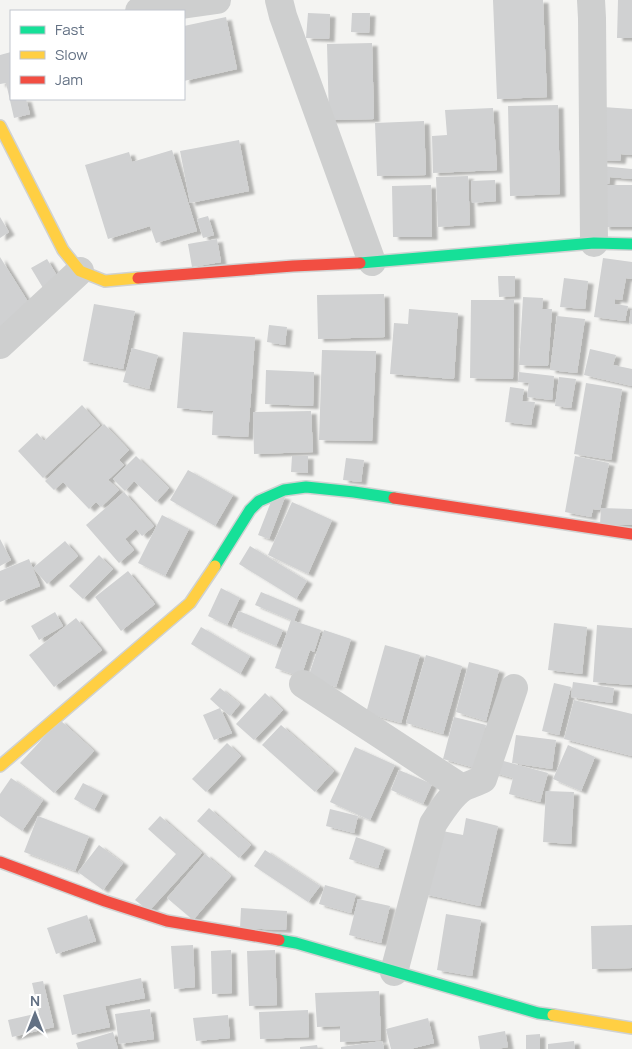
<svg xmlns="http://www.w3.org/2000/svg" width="632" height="1049" font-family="Manrope,sans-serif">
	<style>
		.building { fill: #d0d1d2; filter: url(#shadow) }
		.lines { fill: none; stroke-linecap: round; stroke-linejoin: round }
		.fast-casing { stroke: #d0d2d2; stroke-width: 14 }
		.slow-casing { stroke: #d0d2d2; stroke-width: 14 }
		.jam-casing { stroke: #d0d2d2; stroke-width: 14 }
		.street { stroke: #cecfcf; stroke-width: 28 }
		.fast { stroke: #16e098; stroke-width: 11 }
		.slow { stroke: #ffcf43; stroke-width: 11 }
		.jam { stroke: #f24e42; stroke-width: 11 }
	</style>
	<defs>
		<filter id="shadow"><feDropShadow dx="5.5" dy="3" stdDeviation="1" flood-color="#0004"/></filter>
	</defs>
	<rect width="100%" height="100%" fill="#f4f4f2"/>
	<path class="building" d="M493,0H543L547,97L497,99Z
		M618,0H632V38H617Z
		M308,13L330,14L329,39L306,38Z
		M352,13H370L369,33L351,32Z
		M226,17L237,69L184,81V26Z
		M372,43L374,119L329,120L327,44Z
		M11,52V99H26L30,114L14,118L6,83L0,84V55Z
		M558,105L560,194L510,196L508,106Z
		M603,107L632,109V155L621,154L620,161L600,160Z
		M493,108L497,170L433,173L432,136L447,135L445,110Z
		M424,121L426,175L377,176L375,123Z
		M239,140L249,191L190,203L180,151Z
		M172,150L197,231L156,243L150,226L108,239L85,165L129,152L132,162Z
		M601,166L632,169V179L610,177L609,184L600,183Z
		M468,176L470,225L438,227L436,177Z
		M495,180L496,201L472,203L471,181Z
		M431,185L432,237H393L392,186Z
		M605,185H632V227H604Z
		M208,216L214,235L203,238L197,219Z
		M0,217L9,232L0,238Z
		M217,239L221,262L192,267L188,244Z
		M0,257L35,313L0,334Z
		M603,258L632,262V279L626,278L622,300L615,299V304L628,306L625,321L594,317Z
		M47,259L65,289L49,298L31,268Z
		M498,276H515V296L499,297Z
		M564,278L588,281L585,309L560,307Z
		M384,294L385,337L318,339L317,295Z
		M523,297L543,298L542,309H552L548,366L519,365Z
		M471,300H514L513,379L470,378Z
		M94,304L135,311L123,369L83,361Z
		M409,309L458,313L454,379L390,374L394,323L408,324Z
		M631,310H632V324L629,323Z
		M557,316L585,319L577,373L550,370Z
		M269,325L287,327L285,345L267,342Z
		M183,332L255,337L248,437L212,435L213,411L177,408Z
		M132,348L158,355L149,389L123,382Z
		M590,349L616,355L613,365L632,369V386L584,375Z
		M322,350L376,351L372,441L319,440Z
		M266,370L314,372L313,406L265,404Z
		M519,372L554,376L552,400L527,397L529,383L518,382Z
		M559,377L576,379L571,408L555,406Z
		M586,383L622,389L611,460L574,454Z
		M510,387L524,389L522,401L535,402L531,425L505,422Z
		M82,405L100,425L43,478L18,451L37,433L44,441Z
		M311,411L313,452L254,454L253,412Z
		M104,424L129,450L119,460L124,465L108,480L119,490L101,507L96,502L89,509L63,482L54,490L45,481Z
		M136,456L169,488L156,502L134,481L125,491L113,479Z
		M292,456H308V473L291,472Z
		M575,456L609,463L600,510L593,509L591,517L565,512Z
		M346,458L364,460L361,482L343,480Z
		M188,470L233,495L215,526L170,500Z
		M124,492L154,526L142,536L136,529L125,539L134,550L119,563L86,525Z
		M274,494L285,497L269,539L258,535Z
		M292,502L332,520L308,574L268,555Z
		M601,508L632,509V525L600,524Z
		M162,515L189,529L165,576L138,563Z
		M0,539L11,560L0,566Z
		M65,541L78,556L47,584L33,568Z
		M250,546L307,581L296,599L239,564Z
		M99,555L113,569L83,599L69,586Z
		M29,559L40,586L0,602V571Z
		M128,571L155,604L121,631L95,597Z
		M221,588L240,598L227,625L208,616Z
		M261,592L299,608L294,621L321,630L314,652L310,650L301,677L275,668L291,620L255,605Z
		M239,611L283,630L276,646L232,627Z
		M55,612L63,626L39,640L31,626Z
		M76,618L102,650L54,687L29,655Z
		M554,623L587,627L582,674L548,670Z
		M597,625L632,628V685L593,682Z
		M201,627L250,656L240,674L191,644Z
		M324,630L351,639L336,687L308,678Z
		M385,645L420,655L401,723L366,713Z
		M426,655L462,666L443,734L406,723Z
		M469,662L499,670L486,721L456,712Z
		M573,682L614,688L612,703L571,697Z
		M554,683L571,687L559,735L542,731Z
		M220,688L240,704L230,716L220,708L232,733L214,740L203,715L220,708L210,699Z
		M265,693L283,710L254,740L236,724Z
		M574,700L632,714V756L564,739Z
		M454,717L486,725L475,768L443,759Z
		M60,720L94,751L54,793L20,763Z
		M281,725L334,771L315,792L262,745Z
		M516,735L556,740L552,769L512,763Z
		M227,743L241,756L206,792L192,779Z
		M568,745L595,757L581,791L553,779Z
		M355,747L395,765L370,820L330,802Z
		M496,759L548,773L540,802L509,794L513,778L492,772Z
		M399,770L432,784L423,804L391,790Z
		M11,778L43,800L22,831L0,816V794Z
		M83,783L103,793L94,810L74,799Z
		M546,791L574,792L571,844L543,842Z
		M209,808L251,845L239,858L197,821Z
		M330,809L358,816L354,833L326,826Z
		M38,816L89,836L75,871L24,852Z
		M160,816L202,853L149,911L135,900L176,854L148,829Z
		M466,818L498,826L480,906L423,894L437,830L463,835Z
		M356,837L385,847L378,868L349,859Z
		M99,845L123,863L103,890L78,872Z
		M265,850L320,886L308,902L254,866Z
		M205,854L231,876L193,920L167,898Z
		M325,885L356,894L351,913L319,904Z
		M358,899L390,906L381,943L349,935Z
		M241,908L287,911L286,930L240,928Z
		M446,914L481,920L472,976L437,970Z
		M87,915L96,941L56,954L47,928Z
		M632,925V968L592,969L591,926Z
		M193,945L195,987L174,989L171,946Z
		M231,950L232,993L212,994L211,951Z
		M275,950L277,1005L249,1006L247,951Z
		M141,978L145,998L105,1006L110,1027L72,1035L63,995Z
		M43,981L54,1027L12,1037L8,1020L39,1013L32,983Z
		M379,991L381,1040L340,1042V1026L317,1027L315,993Z
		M150,1009L154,1039L119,1044L115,1014Z
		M308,1010L309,1037L260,1039L259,1012Z
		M228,1015L230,1038L196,1041L193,1018Z
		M428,1018L434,1043L410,1049H391L386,1029Z
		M505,1031L508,1047L497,1049H480L478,1036Z
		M113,1032L118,1049H78L76,1043Z
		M540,1034V1049H526V1035Z
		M382,1041L384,1049H341V1047Z
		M574,1041L575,1049H548V1044Z
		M317,1045L318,1049H300V1047Z"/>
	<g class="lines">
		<g class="fast-casing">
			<path id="fast" d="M360,263L594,243L632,244
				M215,566L250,510L259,501L284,490L306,487L354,492L394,498
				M279,940L296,943L538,1013L553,1015"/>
		</g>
		<g class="slow-casing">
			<path id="slow" d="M0,126L63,250L80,271L105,281L138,278
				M0,766L190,603L215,566
				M553,1015L632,1028"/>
		</g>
		<g class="jam-casing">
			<path id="jam" d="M138,278L293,266L360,263
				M394,498L632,534
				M0,862L105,901L167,921L279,940"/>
		</g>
		<path class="street" d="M279,0L283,16L372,262
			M591,0L592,18L594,243
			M139,11L217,0
			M0,345L80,271
			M303,684L462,788
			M394,972L433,824C441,812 449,798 461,789C466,785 476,783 483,779L514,688"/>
		<use href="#fast" class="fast"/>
		<use href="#slow" class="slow"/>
		<use href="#jam" class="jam"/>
	</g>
	<rect x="10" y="10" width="175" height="90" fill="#ffffff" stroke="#c1c6ce"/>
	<rect x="20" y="26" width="25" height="8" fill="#16e098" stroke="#c1c6ce"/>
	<text x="55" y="35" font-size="15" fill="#637184">Fast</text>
	<rect x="20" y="51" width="25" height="8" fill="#ffcf43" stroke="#c1c6ce"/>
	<text x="55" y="60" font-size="15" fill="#637184">Slow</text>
	<rect x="20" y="76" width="25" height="8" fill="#f24e42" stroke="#c1c6ce"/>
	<text x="55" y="85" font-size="15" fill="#637184">Jam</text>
	<g transform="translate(35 1014)" stroke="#ffffff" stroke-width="4" paint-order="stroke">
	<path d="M0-4L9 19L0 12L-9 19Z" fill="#637184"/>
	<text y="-8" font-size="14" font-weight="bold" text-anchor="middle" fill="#637184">N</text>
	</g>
</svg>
